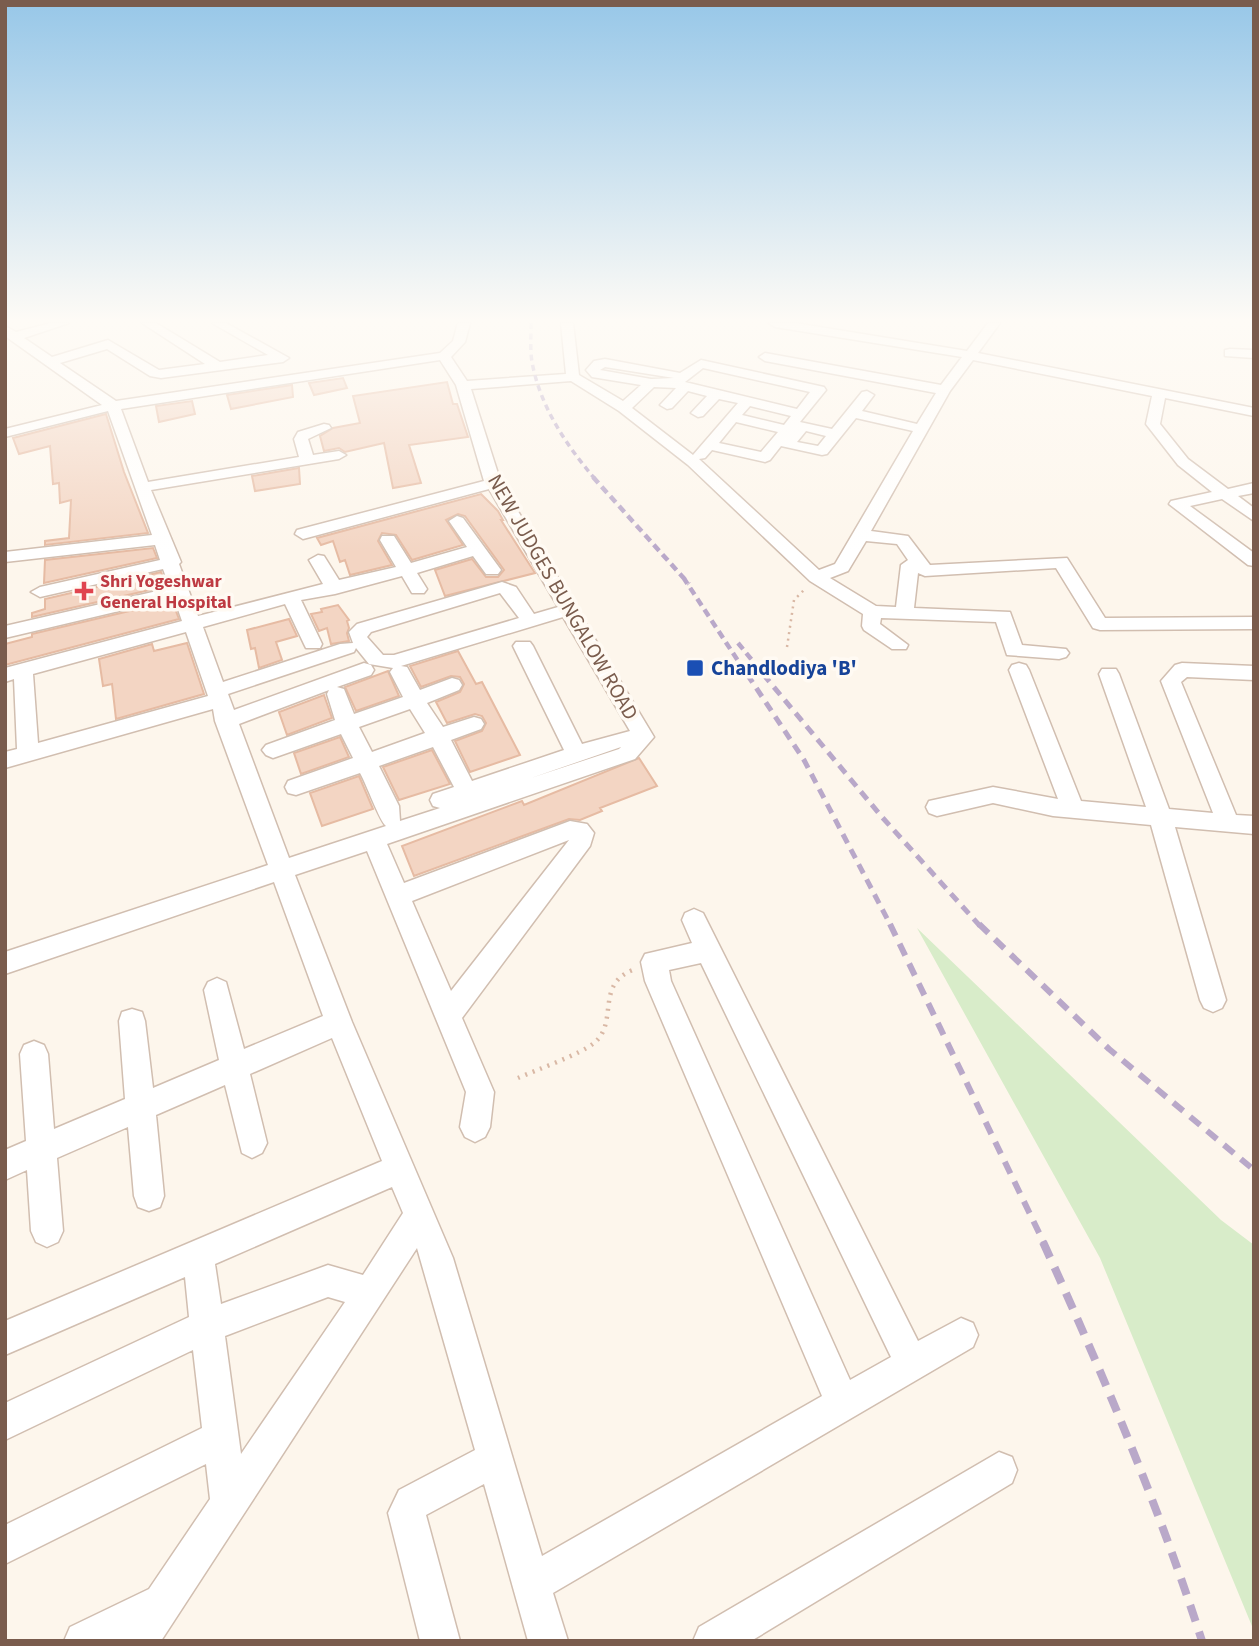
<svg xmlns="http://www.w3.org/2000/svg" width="1259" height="1646" font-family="'Source Sans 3',sans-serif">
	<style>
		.green { fill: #d8ecc9 }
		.building { fill: #f3d5c3; stroke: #e6bba3; stroke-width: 2 }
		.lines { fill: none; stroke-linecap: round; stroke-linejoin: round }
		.minor-casing { stroke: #d1beb0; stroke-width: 3 }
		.path-far1 { stroke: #d9b8a5; stroke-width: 2.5; stroke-dasharray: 2 4.5; stroke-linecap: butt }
		.path { stroke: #d9b8a5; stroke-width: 4.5; stroke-dasharray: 2 6; stroke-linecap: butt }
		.minor { fill: #fff; fill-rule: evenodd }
		.rail-far4 { stroke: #b9a8c9; stroke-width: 3.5; stroke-dasharray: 6 4.5; stroke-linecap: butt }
		.rail-far3 { stroke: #b9a8c9; stroke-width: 4.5; stroke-dasharray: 8 5; stroke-linecap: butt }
		.rail-far2 { stroke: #b9a8c9; stroke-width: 5; stroke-dasharray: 10 7; stroke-linecap: butt }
		.rail-far1 { stroke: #b9a8c9; stroke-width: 6; stroke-dasharray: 13 9; stroke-linecap: butt }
		.rail { stroke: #b9a8c9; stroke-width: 8; stroke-dasharray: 17 11; stroke-linecap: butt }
		.health-dot { fill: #e0444e; stroke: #fffaf3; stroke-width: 2.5 }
		.transit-dot { fill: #1a4fb4; stroke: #fffaf3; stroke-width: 2.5 }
		.labels { text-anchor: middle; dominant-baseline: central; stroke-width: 7; stroke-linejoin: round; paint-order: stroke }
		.far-health-label { font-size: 18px; font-weight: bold; fill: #be3a42; stroke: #fffaf3; text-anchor: start }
		.street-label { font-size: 21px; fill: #7a5c4d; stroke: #fffaf3 }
		.transit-label { font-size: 21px; font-weight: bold; fill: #164399; stroke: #fffaf3; text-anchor: start }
	</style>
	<rect width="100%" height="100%" fill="#fdf6ec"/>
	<path class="green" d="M917,928L1221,1220L1254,1245V1631L1100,1258Z"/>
	<path class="building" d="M343,378L347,388L314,395L309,383Z
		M447,382L453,404H457L468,437L409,445L421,483L393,488L384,443L345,452L339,448L324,451L320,436L333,428L360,423L353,396Z
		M292,385L293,397L231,409L227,395Z
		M192,401L195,414L159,422L156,406Z
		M106,414L124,472L148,533L45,545V541L69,538L71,500L60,503L59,483L53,484L50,446L19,454L13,438Z
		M299,468L300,484L255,491L252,476Z
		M481,494L498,511L503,520H501L535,573L445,596L435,570L472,559L486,577H498L504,570L465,516L458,514L446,520L463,545L412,560L396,535L382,533L378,541L392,565L350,575L345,560L340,562L333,541L321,545L317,538Z
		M153,548L157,558L44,583L45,560Z
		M161,572L167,586L32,617V613L45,609V599Z
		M172,601L179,619L5,665V644L32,637V634Z
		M338,605L349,620L347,621L349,628L347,633L349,641L331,644L327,628L319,631L311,614L322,612L321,609Z
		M289,619L297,636L276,642L282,660L259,668L255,648L251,649L247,630Z
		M187,643L204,694L116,719L112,684L103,686L99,659L152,644L154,651Z
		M458,651L476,684L482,682L520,755L470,772L455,741L482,731L486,723L482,716L475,714L447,723L436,702L460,692L464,684L460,677L451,676L421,687L410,666Z
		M388,671L399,696L356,711L345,687Z
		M324,695L332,718L287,735L279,712Z
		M340,737L349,757L301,774L294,753Z
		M432,750L450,784L399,800L383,767Z
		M639,758L657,786L600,808L602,811L580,820L569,819L414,876L402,846L522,801L524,805Z
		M359,776L373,809L322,826L310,793Z"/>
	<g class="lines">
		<g class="minor-casing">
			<path id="minor" d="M51,323H69L24,338L52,357L108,340L159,370L205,364L142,323H156L220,362L268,355L212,323H226L289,358L283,362L161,378L150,376L107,349L60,363L116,401L440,353L453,341L458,323H470L465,342L451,357L467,381L566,374L561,323H573L579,375L623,401L641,385L592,377L586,370L594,361L605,359L680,373L701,360L824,387L826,390L800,422L832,429L862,392L867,391L874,395L862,411L917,424L936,393L765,361L759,357L765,353L941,385L962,357L775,327L769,323H795L967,351L988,323H1000L978,353L1254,408V416L1165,398L1160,424L1188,459L1228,489L1254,483V493L1238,496L1254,508V521L1222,499L1190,506L1254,553V566L1248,565L1169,504L1171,501L1212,492L1178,465L1146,424L1152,396L973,360L950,391L871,531L908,536L930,565L1067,558L1105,618L1254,617V629L1100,630L1093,628L1056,568L925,576L918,573L914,608L1010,612L1022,645L1066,649L1069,653L1066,657L1059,659L1007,655L996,622L881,618L880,624L908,645L906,649H892L864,630L862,626L863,614L810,581L688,465L619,411L571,381L471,389L501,483L654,737L635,759L387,844L404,883L570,821L587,824L594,833L590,846L462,1018L494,1092L490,1127L485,1137L475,1142L465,1137L460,1127L466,1092L367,851L295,875L352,1022L453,1258L542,1556L822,1396L645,981L641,962L645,954L692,943L682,920L685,913L694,909L703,913L918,1341L961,1318L973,1323L978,1335L973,1347L553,1593L568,1641H528L484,1484L426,1515L460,1641H420L388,1513L399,1490L475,1450L417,1248L161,1641H64L70,1627L149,1589L210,1499L206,1464L5,1564V1525L202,1428L193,1350L5,1440V1403L189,1317L185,1277L5,1355V1321L382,1161L332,1038L250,1074L267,1143L262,1153L252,1158L242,1153L225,1085L156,1115L164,1196L160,1207L149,1211L138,1207L134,1196L128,1127L57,1158L63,1231L58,1242L47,1247L36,1242L31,1231L27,1170L5,1180V1150L26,1141L20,1054L24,1045L34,1041L44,1045L48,1054L54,1129L125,1099L119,1021L122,1012L132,1009L142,1012L145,1021L153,1088L219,1060L204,990L208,982L217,978L226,982L244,1049L323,1016L274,882L5,974V952L268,865L215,721L213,709L5,768V752L17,749L14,679L5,682V668L182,621L174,598L5,638V626L170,588L163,569L40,597L31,592L40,587L160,560L155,545L5,562V552L152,535L108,411L5,437V429L102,405L5,336V326L16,332ZM440,360L456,385L484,481L297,530L295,534L303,539L489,489L558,607L534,614L516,587L502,582L357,624L349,632L353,643L340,644L223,682L203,627L285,604L304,644L306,648H320L322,644L301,600L335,594L402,576L412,593H424L427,589L417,573L473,556L486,574H498L501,570L463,518L457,516L449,521L467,547L411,563L394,536H382L380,540L396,567L339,580L324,556L318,555L309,560L323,584L198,616L179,564L181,562L151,490L339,459L346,455L339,451L313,455L308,439L331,428L329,425L324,424L298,432L294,439L299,457L148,482L121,409ZM605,367L674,378L651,379L600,370ZM703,368L810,392L797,409L685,382ZM654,387L676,388L660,405L667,409L672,408L688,391L707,396L691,413L698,417L703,416L719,399L738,403L693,455L632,408ZM750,406L791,416L784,425L742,415ZM856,418L913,431L835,564L819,570L699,459L705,458L712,450L765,462L770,460L781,446L822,455L827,454ZM736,422L778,432L761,452L719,443ZM806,431L826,436L818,446L797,442ZM866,541L897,544L908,560L901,565L896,607L876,606L830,578L848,571ZM500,593L519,618L394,655H383L367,637L371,632ZM563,617L630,731L582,744L533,646L530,642H516L513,646L564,750L472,781L451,740L481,729L484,724L481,719L474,717L443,727L427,703L459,690L462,685L459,680L452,678L420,690L407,667L401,666ZM186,632L208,696L38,743L33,674ZM356,648L369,664L393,668L390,672L403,697L354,714L344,689L337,687L371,675L374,670L371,665L364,663L234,710L228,694L354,652ZM329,690L327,694L335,720L266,745L262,750L266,755L273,758L341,734L353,758L288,781L285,787L288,793L296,795L360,773C366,783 380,822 386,826L289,858L239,724ZM410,709L425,733L372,752L359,727ZM433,747L454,787L433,794L430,800L433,806L440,808L400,821L399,806L379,766ZM621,747L619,749L531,778ZM569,840L451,991L412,901ZM701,963L891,1357L850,1380L671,981L669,970ZM392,1187L403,1213L363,1275L328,1265L221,1304L215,1264ZM328,1297L345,1302L241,1454L225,1336Z
				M1230,349L1254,350V358L1225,356V350Z
				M1019,663L1026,665L1029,670L1081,801L1146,807L1099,674L1102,669H1116L1119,674L1169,809L1213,813L1161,681L1175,665L1182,663L1254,666V680L1187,677L1181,682L1236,815L1254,816V834L1175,827L1226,1000L1222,1008L1213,1012L1204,1008L1200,1000L1151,825L1053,816L993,803L937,816L929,813L926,807L929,801L993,787L1058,799L1009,670L1012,665Z
				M999,1452L1012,1457L1017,1470L1012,1483L751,1641H693L699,1627Z"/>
		</g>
		<path class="path-far1" d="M787,647L794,600L806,588"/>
		<path class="path" d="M518,1078C536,1070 581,1054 594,1043C619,1023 595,984 633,970"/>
		<use href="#minor" class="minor"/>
		<path class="rail-far4" d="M531,323C531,336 530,350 532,362C540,406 566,445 595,479"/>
		<path class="rail-far3" d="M593,477L689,584
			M683,577L748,676
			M738,643L765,676"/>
		<path class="rail-far2" d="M747,674L804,760L891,926
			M763,674L882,817L980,926"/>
		<path class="rail-far1" d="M890,924L1044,1243
			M979,924L1109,1049L1254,1170"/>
		<path class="rail" d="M1043,1242C1102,1372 1158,1504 1202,1641"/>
	</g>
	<linearGradient id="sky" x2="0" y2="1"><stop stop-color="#97c7e8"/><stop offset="0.58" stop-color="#fefbf6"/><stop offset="1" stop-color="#fefbf6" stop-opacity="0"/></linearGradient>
	<rect width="1259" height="553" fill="url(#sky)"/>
	<path class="health-dot" d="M80.5 580.5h7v7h7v7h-7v7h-7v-7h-7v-7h7z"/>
	<rect class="transit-dot" x="686" y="659" width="18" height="18" rx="3.5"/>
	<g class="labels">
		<g class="far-health-label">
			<text x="100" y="581">Shri Yogeshwar<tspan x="100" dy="21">General Hospital</tspan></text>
		</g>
		<g class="street-label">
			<text transform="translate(563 597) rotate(60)">NEW JUDGES BUNGALOW ROAD</text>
		</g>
		<g class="transit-label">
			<text x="711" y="668">Chandlodiya 'B'</text>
		</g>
	</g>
	<rect width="1259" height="1646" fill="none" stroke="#7a5c4d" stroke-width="14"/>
</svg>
